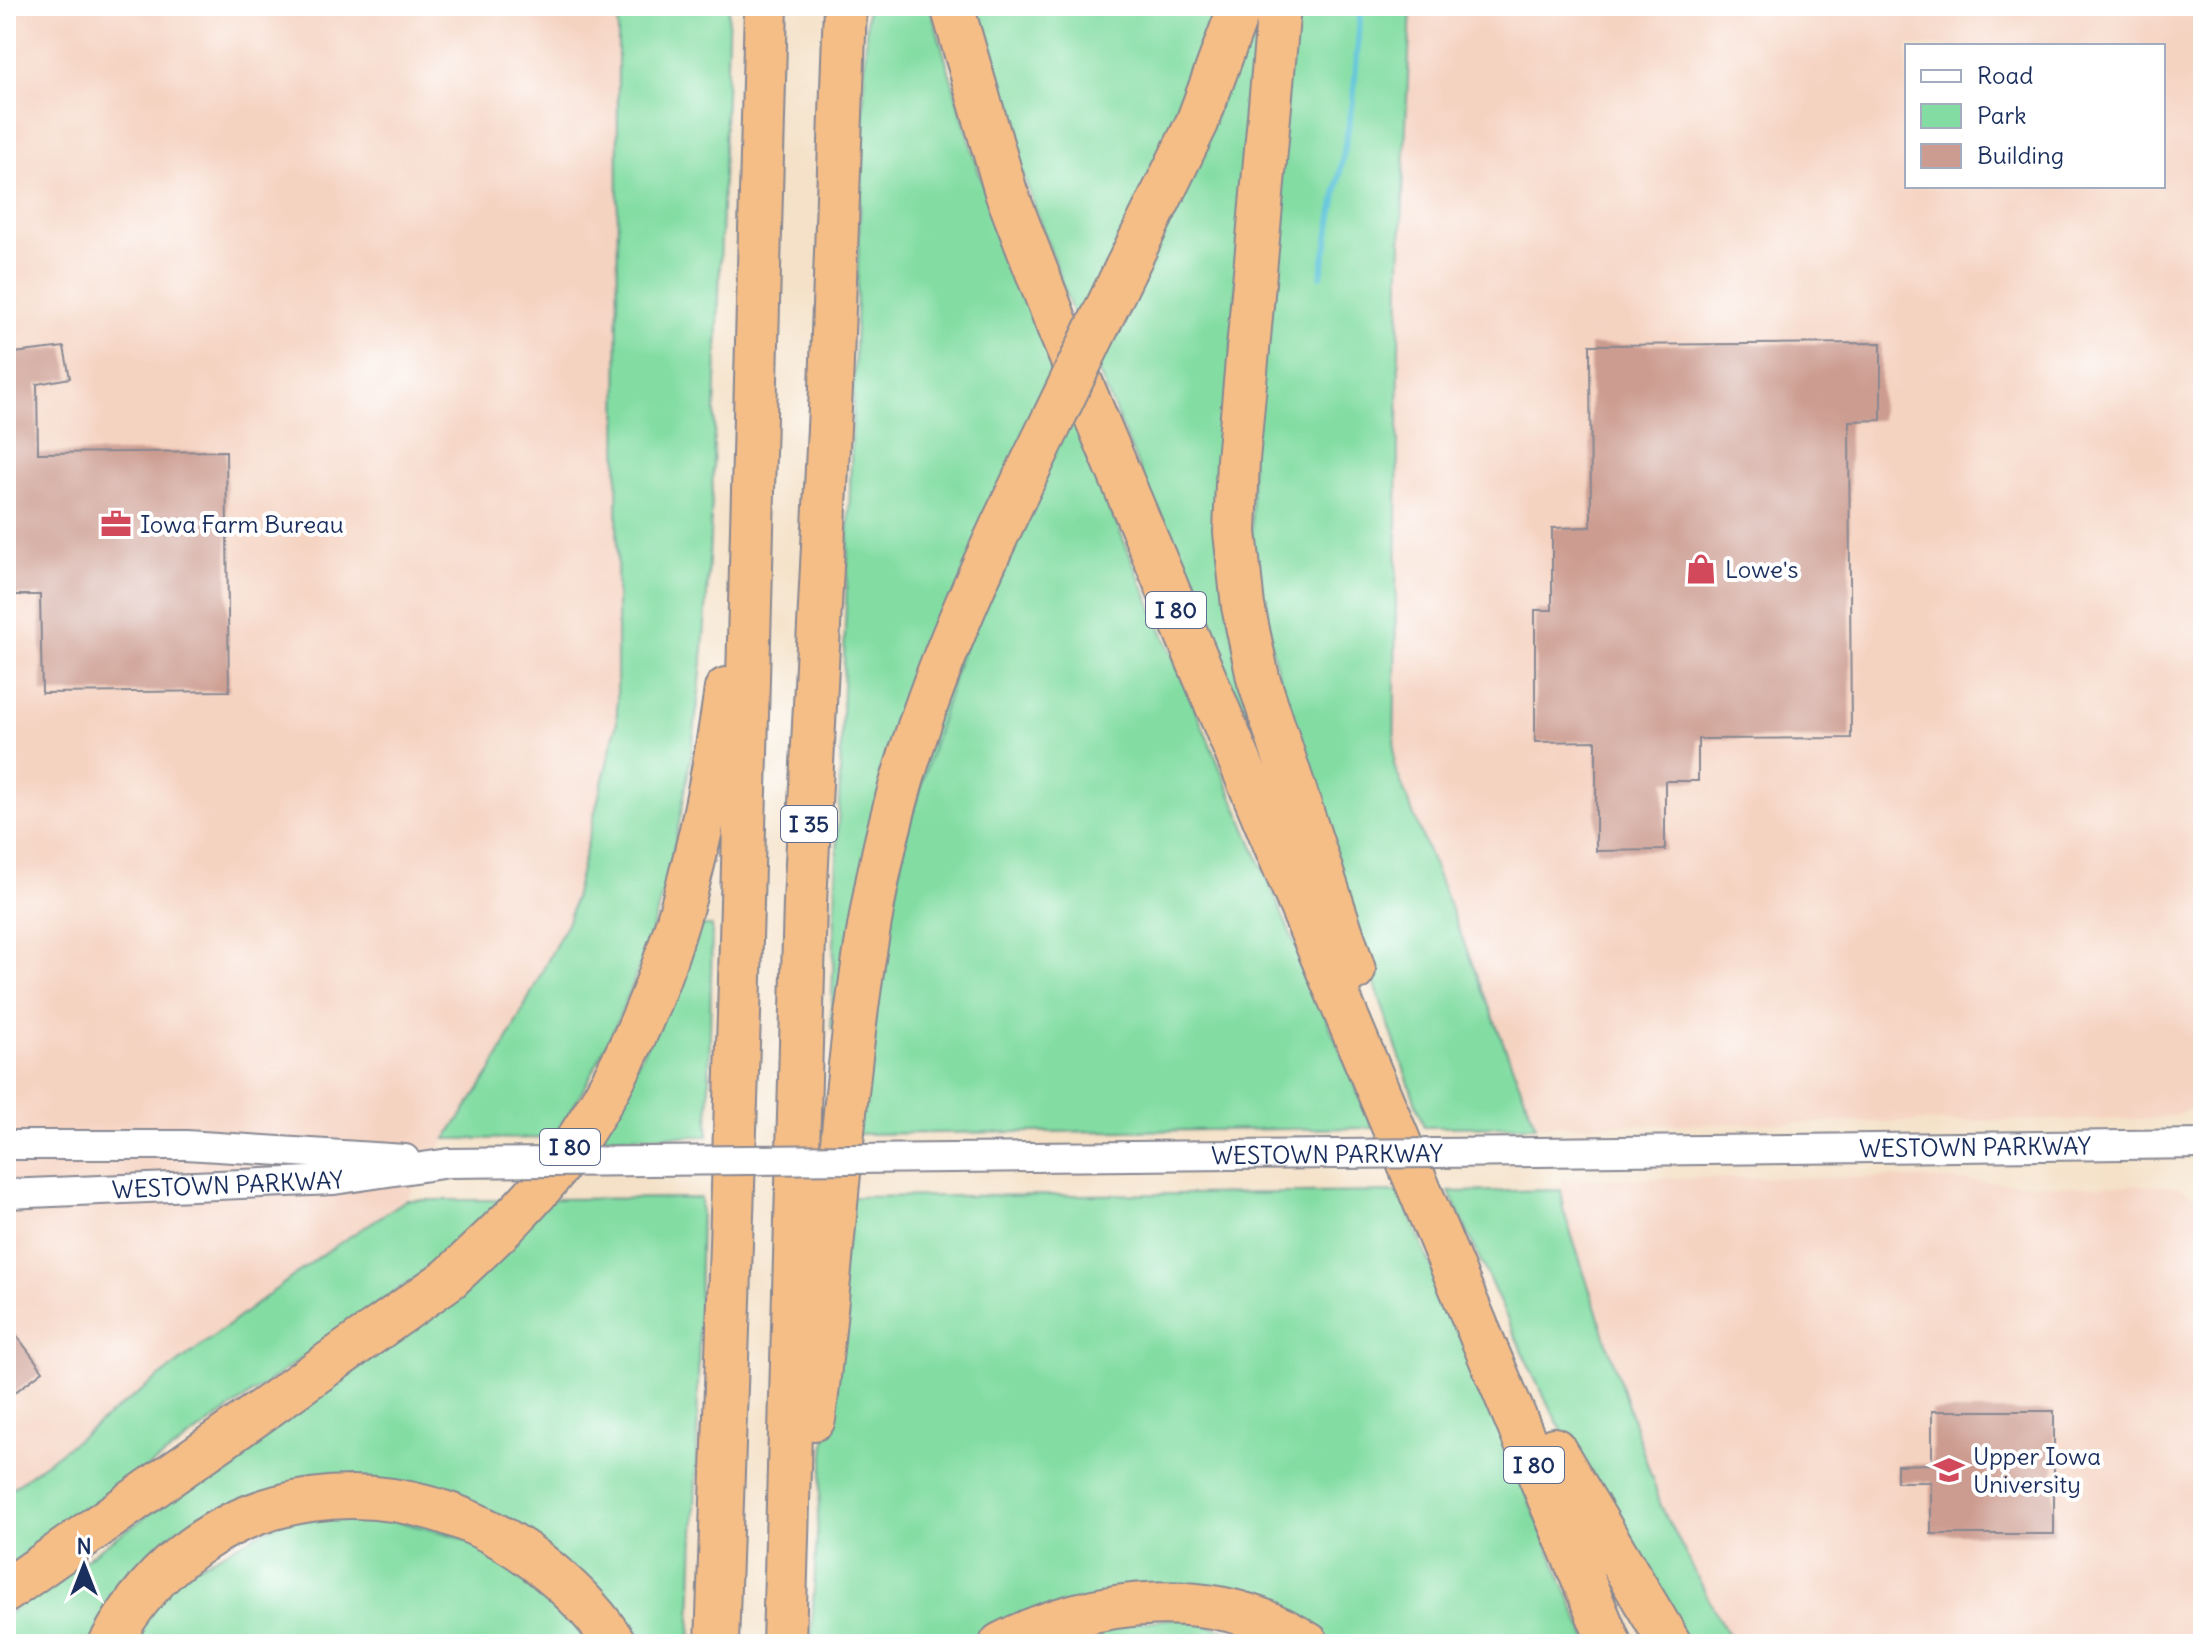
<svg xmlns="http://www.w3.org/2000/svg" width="2209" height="1650" font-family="Delius,sans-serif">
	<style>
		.built { fill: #f5d3c1; fill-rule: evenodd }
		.green { fill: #83dda3; stroke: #4f8680; stroke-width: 2 }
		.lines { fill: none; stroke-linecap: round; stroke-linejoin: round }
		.stream { stroke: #5cc3d9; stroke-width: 6 }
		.building { fill: #cc9c90 }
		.tertiary-casing { stroke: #888892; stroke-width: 32 }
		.motorway-casing { stroke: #888892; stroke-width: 46 }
		.tertiary { stroke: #fff; stroke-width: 28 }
		.motorway { stroke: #f6be87; stroke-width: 42 }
		.tertiary-bridge-casing { stroke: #888892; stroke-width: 32; stroke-linecap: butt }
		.motorway-bridge-casing { stroke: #888892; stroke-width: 46; stroke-linecap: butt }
		.tertiary-bridge { stroke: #fff; stroke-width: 28 }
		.motorway-bridge { stroke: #f6be87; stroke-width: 42 }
		.labels { text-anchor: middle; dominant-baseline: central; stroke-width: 8; stroke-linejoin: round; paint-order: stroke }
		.shield { fill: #fff; stroke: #5f6d8e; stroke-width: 2 }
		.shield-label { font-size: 22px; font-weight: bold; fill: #1b2f5e }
		.poi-label { font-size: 24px; fill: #1b2f5e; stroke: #fff; text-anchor: start }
		.street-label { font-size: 24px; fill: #1b2f5e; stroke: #fff }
	</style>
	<rect width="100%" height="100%" fill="#fff"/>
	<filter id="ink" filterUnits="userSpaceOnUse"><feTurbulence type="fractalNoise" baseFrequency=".0125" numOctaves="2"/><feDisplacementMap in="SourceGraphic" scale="16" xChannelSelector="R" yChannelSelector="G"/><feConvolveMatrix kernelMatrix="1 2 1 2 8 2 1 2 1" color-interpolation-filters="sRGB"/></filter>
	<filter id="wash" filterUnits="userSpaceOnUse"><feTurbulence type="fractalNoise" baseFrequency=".006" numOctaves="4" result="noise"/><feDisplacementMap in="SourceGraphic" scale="32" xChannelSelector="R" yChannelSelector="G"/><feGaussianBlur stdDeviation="1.8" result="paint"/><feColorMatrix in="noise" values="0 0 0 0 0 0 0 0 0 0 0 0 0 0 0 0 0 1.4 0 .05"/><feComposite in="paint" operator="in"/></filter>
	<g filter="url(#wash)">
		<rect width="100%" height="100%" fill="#f4e1c7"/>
		<path class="built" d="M6,6H618L617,722L569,919L492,1070L406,1200L320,1256L6,1493Z
			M1411,6H2195L2203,518V1096L2192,1108L2174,1116L2150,1119L1536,1126L1394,765L1400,267ZM1907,46H2163V186H1907Z
			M1891,1177L2070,1186L2160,1185L2182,1188L2203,1203V1644H1735L1723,1627L1661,1506L1563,1209L1561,1179Z"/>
		<path class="green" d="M618,6H729C724,141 719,276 715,411C706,668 700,914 554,1138L446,1139L492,1070L569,919L617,722Z
			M867,6H930L980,176L1059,377L1018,463L848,1030L831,1028Z
			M973,6H1226L1080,333L1010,138Z
			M1258,6L1231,359L1260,733L1251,736L1095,363Z
			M1291,6H1411L1400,267L1394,765L1536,1126L1424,1127L1309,793L1252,571L1251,449Z
			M1070,414L1373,1128L854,1134L922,741Z
			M699,926H712L708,1136L599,1137L676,988Z
			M1561,1190L1563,1209L1661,1506L1723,1627L1735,1644H1685L1605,1514L1535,1379L1449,1192Z
			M1400,1192L1589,1644H1332L1299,1623L1256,1606L1002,1630L978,1644H811L818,1515L849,1197Z
			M701,1198L697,1452L690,1644H626L554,1561L281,1492L95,1644H6V1615L442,1308L551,1199Z
			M406,1200H503L440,1260L6,1568V1493L320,1256Z
			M296,1514L424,1520L528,1571L597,1644H123L171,1580Z
			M1178,1618L1281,1644H1032L1069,1631Z"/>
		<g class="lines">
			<path class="stream" d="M1321,276L1353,102L1361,6"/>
		</g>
		<g id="blocks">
			<path class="building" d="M1881,343V420L1849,421L1851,738L1698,739V781H1665V850L1596,851V741L1535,742V610H1552V528L1591,527L1590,345Z
				M64,347L70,378L37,384L38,453L226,451L229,691L42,693L40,595H6V354Z
				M6,1321L43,1371L6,1399Z
				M1932,1411H2054V1534H1931V1482H1897V1465L1932,1464Z"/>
		</g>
	</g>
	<g filter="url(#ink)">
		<use href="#blocks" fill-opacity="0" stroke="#888892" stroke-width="2"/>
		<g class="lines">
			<g class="tertiary-casing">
				<g id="tertiary">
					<path d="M6,1145H186L405,1159"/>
					<path id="s1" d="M1537,1152L2203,1144"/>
					<path id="s2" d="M6,1194L334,1180L449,1163"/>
				</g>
			</g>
			<g class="motorway-casing">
				<path id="motorway" d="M952,6L1006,192L1060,332L1610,1644
					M1279,6L1238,460L1235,532L1243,606L1258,678L1354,970
					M1126,268L1197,123L1240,6
					M814,1419C837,1237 843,1053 879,873C907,734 963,604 1025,477
					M1554,1449L1670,1644
					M6,1591L450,1278C487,1243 525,1209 556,1169C662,1031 702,857 726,689
					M110,1644C199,1475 410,1453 550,1572C574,1592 598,1616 615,1644
					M717,1644L739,1015L766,6
					M784,1644L805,903L831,388L845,6
					M1001,1644C1093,1596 1218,1584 1308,1644"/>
			</g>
			<use href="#tertiary" class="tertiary"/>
			<use href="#motorway" class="motorway"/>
			<g class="tertiary-bridge-casing">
				<g id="tertiary-bridge">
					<path id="s3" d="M449,1163L1537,1152"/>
				</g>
			</g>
			<g class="motorway-bridge-casing">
				<path id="motorway-bridge" d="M1025,477L1126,268"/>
			</g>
			<use href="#tertiary-bridge" class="tertiary-bridge"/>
			<use href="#motorway-bridge" class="motorway-bridge"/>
		</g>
	</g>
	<defs>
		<g id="office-bare" transform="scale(2.4)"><path d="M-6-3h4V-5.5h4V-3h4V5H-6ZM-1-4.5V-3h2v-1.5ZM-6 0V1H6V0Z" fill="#d1495b" stroke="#fff" stroke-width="2.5" paint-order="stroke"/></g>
		<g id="shop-bare" transform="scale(2.4)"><path d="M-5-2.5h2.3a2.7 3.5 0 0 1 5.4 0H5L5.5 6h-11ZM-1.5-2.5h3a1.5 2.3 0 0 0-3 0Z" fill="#d1495b" stroke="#fff" stroke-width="2.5" paint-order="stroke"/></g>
		<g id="university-bare" transform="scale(2.4)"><path d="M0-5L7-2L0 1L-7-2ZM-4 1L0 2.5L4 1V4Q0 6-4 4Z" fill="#d1495b" stroke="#fff" stroke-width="2.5" paint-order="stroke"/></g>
	</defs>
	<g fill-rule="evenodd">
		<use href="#office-bare" x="116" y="524"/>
		<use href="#shop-bare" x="1701" y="569"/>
		<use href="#university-bare" x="1949" y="1470"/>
	</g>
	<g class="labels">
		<g class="shield">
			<rect x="1146" y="592" width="60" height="36" rx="6"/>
			<rect x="781" y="806" width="56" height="36" rx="6"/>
			<rect x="540" y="1129" width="60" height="36" rx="6"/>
			<rect x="1504" y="1447" width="60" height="36" rx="6"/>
		</g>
		<g class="shield-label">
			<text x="1176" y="610">I 80</text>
			<text x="809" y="824">I 35</text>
			<text x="570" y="1147">I 80</text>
			<text x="1534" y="1465">I 80</text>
		</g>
		<g class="poi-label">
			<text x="140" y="524">Iowa Farm Bureau</text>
			<text x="1725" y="569">Lowe's</text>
			<text x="1973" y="1456">Upper Iowa<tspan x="1973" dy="28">University</tspan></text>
		</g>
		<g class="street-label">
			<text stroke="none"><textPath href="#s1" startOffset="438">WESTOWN PARKWAY</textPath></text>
			<text stroke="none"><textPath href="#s3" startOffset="878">WESTOWN PARKWAY</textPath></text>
			<text stroke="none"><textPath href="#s2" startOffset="222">WESTOWN PARKWAY</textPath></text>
		</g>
	</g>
	<rect width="2209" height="1650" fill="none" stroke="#fff" stroke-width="32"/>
	<rect x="1905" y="44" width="260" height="144" fill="#ffffff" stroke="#a4acbf" stroke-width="2"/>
	<rect x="1921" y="70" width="40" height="12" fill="#ffffff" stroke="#a4acbf" stroke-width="2"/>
	<text x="1977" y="84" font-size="24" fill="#1b2f5e">Road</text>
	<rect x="1921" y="104" width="40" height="24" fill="#83dda3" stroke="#a4acbf" stroke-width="2"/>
	<text x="1977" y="124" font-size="24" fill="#1b2f5e">Park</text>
	<rect x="1921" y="144" width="40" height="24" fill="#cc9c90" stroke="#a4acbf" stroke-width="2"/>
	<text x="1977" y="164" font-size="24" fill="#1b2f5e">Building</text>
	<g transform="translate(84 1566)" stroke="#ffffff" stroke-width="6" paint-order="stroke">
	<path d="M0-6L14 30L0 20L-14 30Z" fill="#1b2f5e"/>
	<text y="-12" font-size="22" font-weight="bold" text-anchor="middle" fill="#1b2f5e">N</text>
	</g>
</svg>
